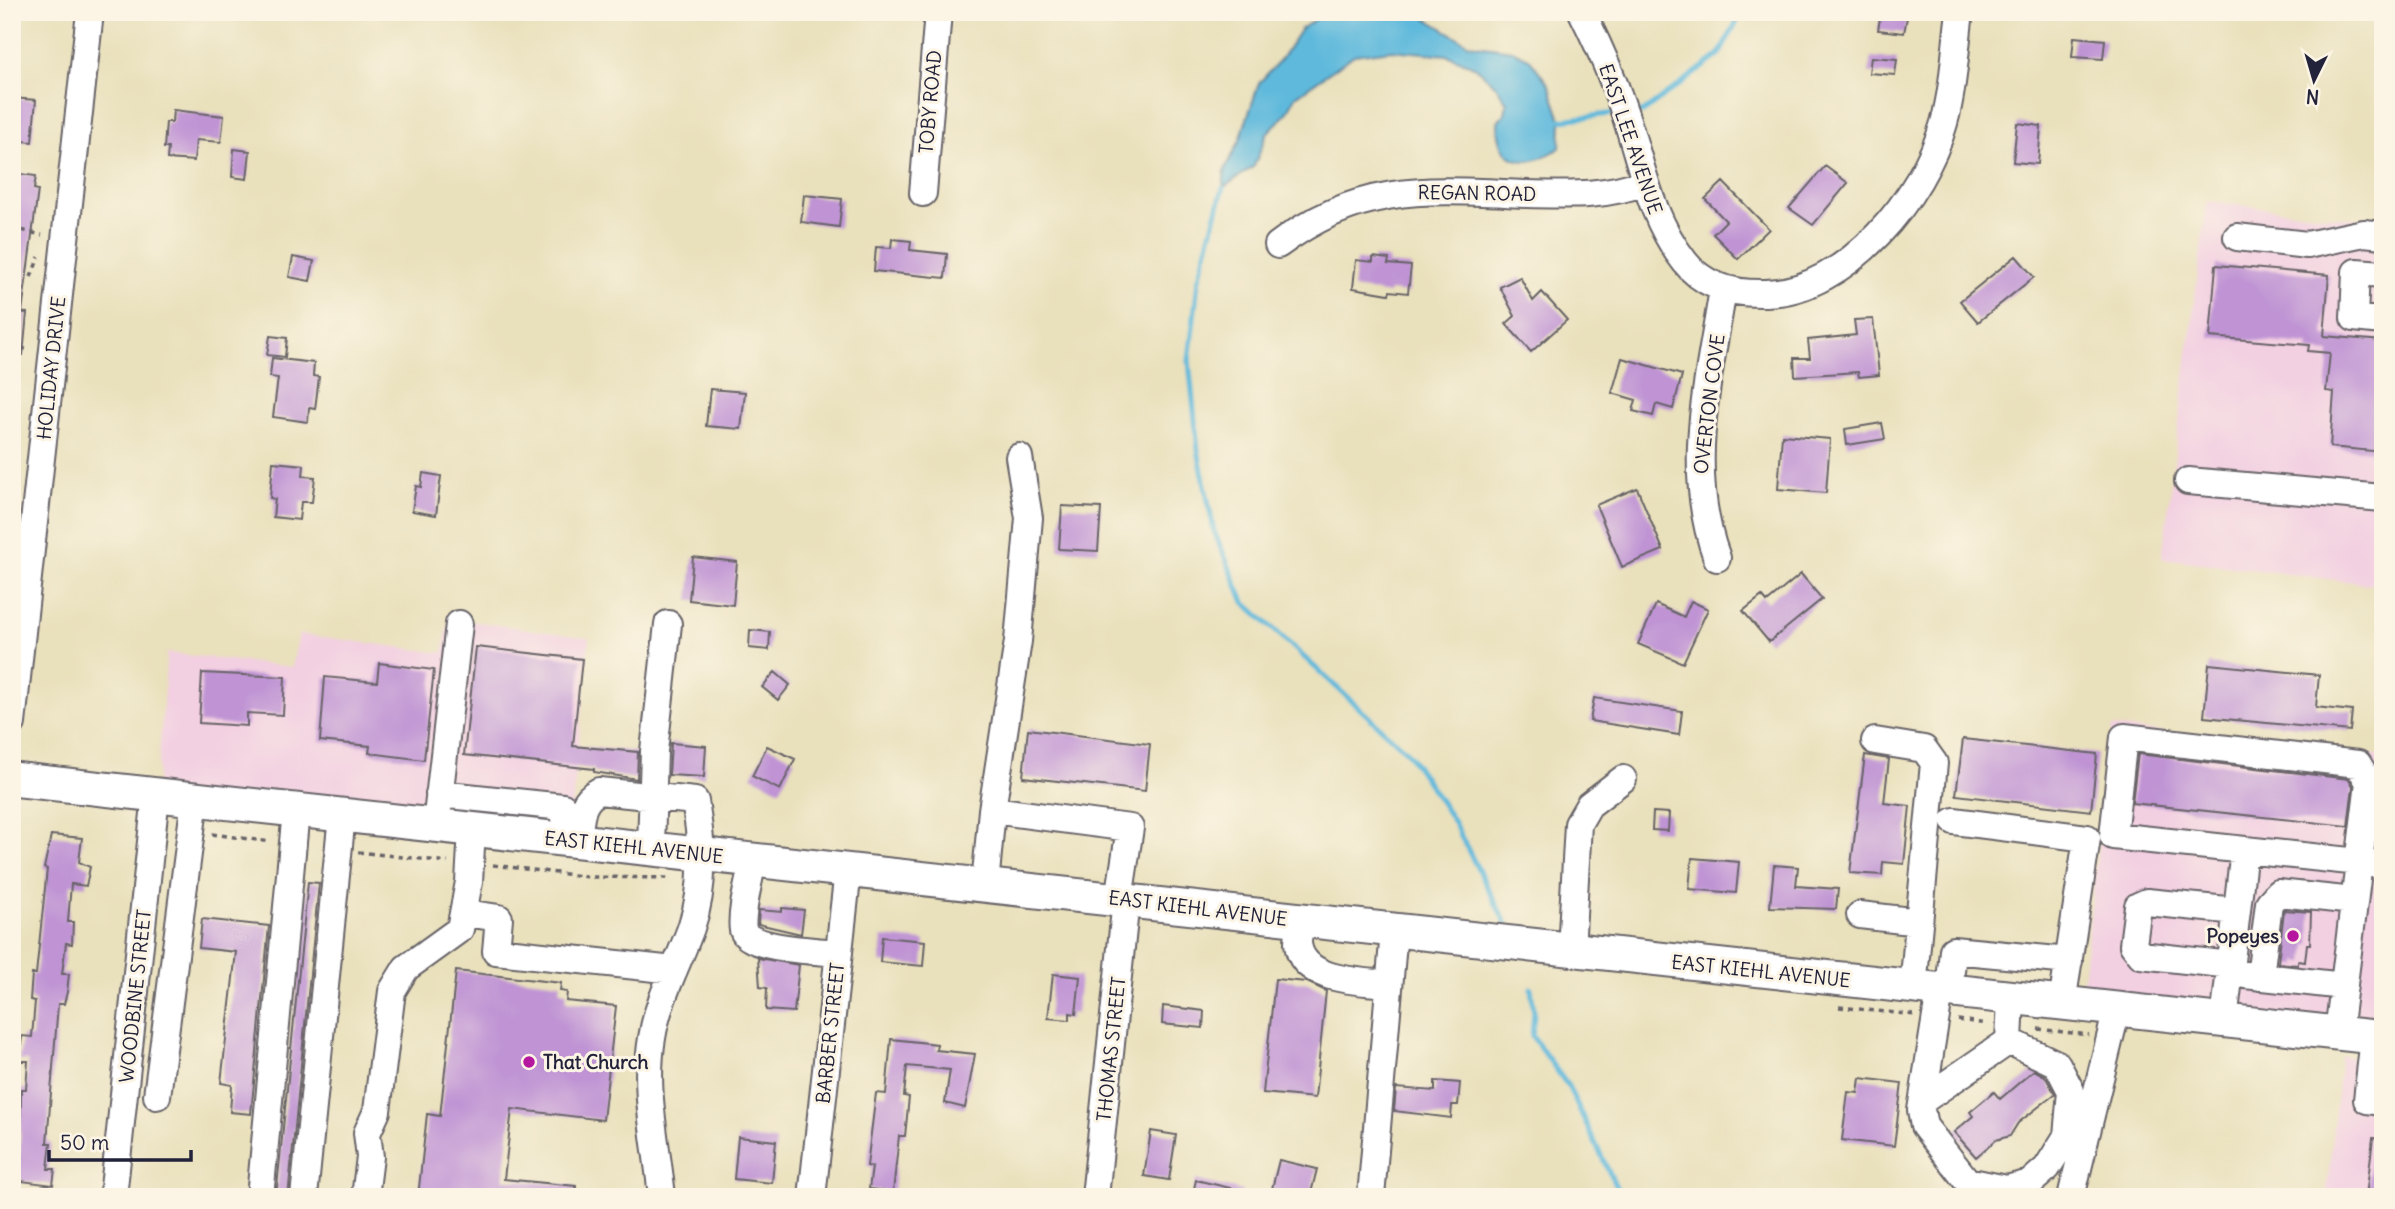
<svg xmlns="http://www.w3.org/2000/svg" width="2395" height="1209" font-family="Delius,sans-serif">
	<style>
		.built { fill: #f2cfe1 }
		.water { fill: #5fb9dc; stroke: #406e8c; stroke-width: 2 }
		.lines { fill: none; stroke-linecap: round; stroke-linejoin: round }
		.stream { stroke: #5fb9dc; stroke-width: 5 }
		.building { fill: #c094d4 }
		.minor-casing { stroke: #686468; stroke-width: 30 }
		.major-casing { stroke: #686468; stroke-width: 37 }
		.path { stroke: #686468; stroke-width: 3.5; stroke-dasharray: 5 5; stroke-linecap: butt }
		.minor { stroke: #fff; stroke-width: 26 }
		.major { stroke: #fff; stroke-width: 33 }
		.poi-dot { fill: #b5179e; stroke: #fcf5e5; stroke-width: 2.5 }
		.labels { text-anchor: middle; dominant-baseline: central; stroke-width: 6; stroke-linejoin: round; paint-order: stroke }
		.street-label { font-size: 19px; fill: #22223b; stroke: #fcf5e5 }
		.poi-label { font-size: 19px; font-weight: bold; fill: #22223b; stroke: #fcf5e5; text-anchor: end }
	</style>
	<rect width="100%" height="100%" fill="#fcf5e5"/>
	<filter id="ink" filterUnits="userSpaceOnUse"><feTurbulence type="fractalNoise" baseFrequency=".0143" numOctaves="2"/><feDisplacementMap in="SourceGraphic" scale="14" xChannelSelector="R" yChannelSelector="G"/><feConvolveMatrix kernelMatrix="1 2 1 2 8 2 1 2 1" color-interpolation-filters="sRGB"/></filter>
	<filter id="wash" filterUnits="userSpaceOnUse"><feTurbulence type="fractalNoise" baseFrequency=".00686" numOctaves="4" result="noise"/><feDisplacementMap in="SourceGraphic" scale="28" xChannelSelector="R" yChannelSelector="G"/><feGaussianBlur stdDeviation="1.57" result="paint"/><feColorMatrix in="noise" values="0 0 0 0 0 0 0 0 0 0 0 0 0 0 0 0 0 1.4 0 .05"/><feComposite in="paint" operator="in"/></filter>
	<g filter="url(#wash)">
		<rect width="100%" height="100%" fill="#e9e0bc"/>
		<path class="built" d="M2207,201L2383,222V586L2162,558Z
			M449,618L589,638L569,839L156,795L167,653L292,667L299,634L443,653Z
			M2112,727L2383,756V1033L2080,1006Z
			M2341,1056L2383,1061V1197H2326Z"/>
		<path class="water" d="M1327,12H1415L1469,44L1512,50L1529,58L1549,85L1561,120L1560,148C1527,169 1498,167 1498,121L1505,114L1507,103L1497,87L1476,67L1464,62L1447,55L1391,50L1354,55L1296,96L1287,113L1267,133L1254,166L1223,188L1225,170L1240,140L1259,83L1281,59L1301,29Z"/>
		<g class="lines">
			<path class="stream" d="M1634,112H1643L1719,55L1742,12
				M1561,120L1617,113
				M1223,188L1198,282L1189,361L1198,450L1214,531L1244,602L1408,753L1452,819L1510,931
				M1531,988L1534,1012L1532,1036L1568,1086L1621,1197"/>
		</g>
		<g id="blocks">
			<path class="building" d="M1881,12H1908L1904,33L1878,30Z
				M2074,37L2105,40L2103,59L2072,57Z
				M1871,57L1897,59L1895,75L1869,73Z
				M12,98L36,100L32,142L12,140Z
				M173,110L224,116L221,142L196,140L194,161L167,159L168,148H164L166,122H172Z
				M2017,123L2041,126L2038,164L2013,162Z
				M234,149L250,151L247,179L232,177Z
				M1825,166L1848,183L1813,225L1789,208Z
				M12,173L36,176L34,189L38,190L22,312L12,311Z
				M1723,182L1769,229L1738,259L1713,234L1726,221L1705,199Z
				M804,195L842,199L839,227L801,222Z
				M892,239L911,241L910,250L947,254L945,278L874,271L876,247L891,248Z
				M2016,256L2034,277L1978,322L1960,301Z
				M293,257L314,261L310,281L289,277Z
				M1373,257L1389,259L1388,264L1411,266L1408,293L1390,291L1389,294L1353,288L1356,260L1373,262Z
				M2216,265L2329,275L2324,336L2383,341V452L2330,447L2334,392L2326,391L2330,353L2308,351L2309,345L2210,337Z
				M1520,277L1533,301L1542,292L1567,320L1531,352L1506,324L1515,316L1500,287Z
				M12,312L27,313L23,355H12Z
				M1873,319L1879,375L1859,377L1858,372L1795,376L1794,358H1810L1808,340L1856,335L1854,320Z
				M270,336L287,338L285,357L267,355Z
				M272,358L314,363L313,376L319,377L315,409L309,408L308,422L273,417L278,378L270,377Z
				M1622,358L1682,375L1673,409L1656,404L1653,416L1633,411L1636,400L1612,393Z
				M710,389L745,392L741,429L706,426Z
				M1882,423L1885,439L1847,445L1845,429Z
				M1782,435L1830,439L1826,493L1778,489Z
				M273,462L304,465L303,476L315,477L312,502H301L299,520L273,517L275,499L270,498Z
				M423,473L441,476L436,515L412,511L416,486L421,487Z
				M1637,488L1663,550L1622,567L1596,505Z
				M1062,506L1101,508L1098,551L1059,549Z
				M693,557L737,562L733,605L689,600Z
				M1801,574L1822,599L1769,642L1743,611L1762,596L1767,602Z
				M1691,601L1708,609L1683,663L1638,644L1656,604L1684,617Z
				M750,630L770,632L769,650L749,648Z
				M476,647L582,659L573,746L638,752L637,779L594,772V769L464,755Z
				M379,663L434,670L424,760L369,753L370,746L320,741L325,677L377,682Z
				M2209,664L2319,675L2316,707L2352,711L2350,731L2204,717Z
				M775,672L790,685L778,700L762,687Z
				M202,673L285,677L283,715L247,713V726L199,723Z
				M1594,698L1682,711L1679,735L1590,721Z
				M1028,729L1150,744L1145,791L1023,777Z
				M1963,739L2097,754L2091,811L1956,795Z
				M671,743L706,746L704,777L669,775Z
				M767,746L795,759L780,790L752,776Z
				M2138,754L2349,779L2353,786L2348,826L2132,803Z
				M1865,755L1889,759L1884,803L1910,806L1904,864L1883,862L1882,875L1850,873Z
				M1653,812L1669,813L1668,831L1652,830Z
				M51,835L82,838L79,862L90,867L86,886L71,884L68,922H73L72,944L66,943L62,974H69L67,992L64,1004H58L47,1143H51L48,1169H55L53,1185L13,1180L16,1154H20L21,1089H26L28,1061H19L22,1036L32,1037L35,1001L30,1000L32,974H36L47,869L44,868Z
				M1692,858L1739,862L1736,893L1689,889Z
				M1774,865L1798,867L1796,886L1838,889L1836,909L1770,907Z
				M308,882L319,883L288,1197H276Z
				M782,908L804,910L801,934L758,924L759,910L782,912Z
				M2284,910L2311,912L2310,944H2307L2305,962L2298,961V965L2278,963Z
				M202,919L269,926L251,1114L230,1112L232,1085L221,1083L236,952L199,948Z
				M882,937L925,941L923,966L880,962Z
				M758,958L799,965L794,1012L766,1010L767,988L760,987Z
				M456,971L561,983L560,991L567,992L566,1001L616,1006L603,1120L512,1109L504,1179L576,1186V1197H418L427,1114L440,1116Z
				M1053,974L1080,977L1076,1014L1070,1013V1020L1048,1018Z
				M1275,979L1307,982L1326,991L1315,1098L1263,1093Z
				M1163,1006L1204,1011L1203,1028L1162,1024Z
				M891,1039L937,1044L936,1050L975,1054L965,1108L945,1103L950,1070L907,1066L904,1096L909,1097L905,1136H899L893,1192L869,1189L872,1167L867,1166L876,1093L886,1094Z
				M2034,1070L2045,1076L2055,1094L2018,1123L2010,1136L1996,1140L1976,1157L1954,1132L1973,1116L1970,1112L1994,1092L2000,1099Z
				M1860,1078L1902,1083L1894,1146L1842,1140L1848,1092L1858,1093Z
				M1435,1081L1460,1083L1458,1105H1452L1451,1118L1394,1111L1396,1088L1435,1091Z
				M1151,1131L1176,1135L1169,1180L1144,1176Z
				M738,1137L776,1141L772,1183L734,1179Z
				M2373,1138L2383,1139V1197H2366Z
				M1279,1160L1317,1169L1310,1197H1270Z
				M1196,1180L1243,1191L1242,1197H1192Z"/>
		</g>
	</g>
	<g filter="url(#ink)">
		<use href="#blocks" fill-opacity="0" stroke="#686468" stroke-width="2"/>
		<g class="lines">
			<g class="minor-casing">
				<path id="minor" d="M1582,12C1601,50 1618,89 1630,130C1644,176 1654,223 1685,262C1704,287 1735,294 1766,293C1847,292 1924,195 1944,123C1954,87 1955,49 1960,12
					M923,193L938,12
					M2237,237L2307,245L2364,233L2383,235
					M1278,245C1361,182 1430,190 1528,194C1569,195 1605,197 1644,182
					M2383,274L2356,272L2354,318L2383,321
					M2188,481L2383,498
					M1717,558C1684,469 1709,380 1723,289
					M12,723L90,12
					M1875,741L1924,749L1934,763L1913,988
					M439,794L563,807L569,839
					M992,810L1018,641L1029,518L1019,457
					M1954,821L2087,838L2062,1004
					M436,825L459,624
					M578,841C581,820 579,801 599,791L695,801C702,845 706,884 691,928C678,964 658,999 652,1038C643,1090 657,1145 662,1197
					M651,848L654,751L668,624
					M753,860C750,878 740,913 743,930C747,949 820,951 839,953
					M985,885L992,810L1130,828L1119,899
					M465,913L499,918L496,951L674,970
					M1860,915L1919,922
					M1301,920C1300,927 1298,936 1298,943C1301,982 1361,981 1389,984
					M1571,951L1578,824L1589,805L1623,779
					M2231,965L2141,955L2133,945L2138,906L2147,902L2237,911
					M2245,975L2344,986
					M2260,977L2269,903L2278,893L2354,901
					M1940,991L1921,1110L1924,1126L1967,1181L2006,1189L2030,1183L2047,1168L2067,1136L2071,1091L2057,1064L2009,1041L2011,999
					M1949,992L1953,950L2069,961
					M2224,1021L2244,850
					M2338,1033L2369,782L2358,764L2124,737L2113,836L2359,862L2383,864
					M2374,1037L2367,1100L2383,1102
					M157,1096L195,799
					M1925,1099L2009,1041
					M113,1197L156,795
					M260,1197L296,810
					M304,1197L342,815
					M365,1197L370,1157L367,1133L377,1111L392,991L406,968L460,929L469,882L472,829
					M812,1197L848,870
					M1095,1197L1126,900
					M1371,1197L1394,931
					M2071,1197L2117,1009"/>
			</g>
			<g class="major-casing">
				<path id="major" d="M12,779L2383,1038"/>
			</g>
			<path class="path" d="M12,228L42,235
				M31,277L39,257
				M21,348L30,350
				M212,834L271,842
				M358,852L448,862
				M493,865L589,877L669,878
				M1839,1007L1915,1015
				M1958,1020L1988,1024
				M2038,1029L2089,1035"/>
			<use href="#minor" class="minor"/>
			<use href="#major" class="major"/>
		</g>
	</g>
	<g class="poi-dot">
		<circle cx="2293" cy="936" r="7"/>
		<circle cx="529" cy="1062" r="7"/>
	</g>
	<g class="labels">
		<g class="street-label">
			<text transform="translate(930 102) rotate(-85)">TOBY ROAD</text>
			<text transform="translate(1631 139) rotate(71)">EAST LEE AVENUE</text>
			<text transform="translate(1477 193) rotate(1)">REGAN ROAD</text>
			<text transform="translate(51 368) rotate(-84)">HOLIDAY DRIVE</text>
			<text transform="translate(1709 404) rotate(-83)">OVERTON COVE</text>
			<text transform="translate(634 847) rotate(6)">EAST KIEHL AVENUE</text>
			<text transform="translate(1198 908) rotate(7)">EAST KIEHL AVENUE</text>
			<text transform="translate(1761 971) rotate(6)">EAST KIEHL AVENUE</text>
			<text transform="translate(135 996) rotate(-84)">WOODBINE STREET</text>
			<text transform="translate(830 1033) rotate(-84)">BARBER STREET</text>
			<text transform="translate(1111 1049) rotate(-84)">THOMAS STREET</text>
		</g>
		<g class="poi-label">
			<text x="2279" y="936">Popeyes</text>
			<text x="543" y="1062" text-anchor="start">That Church</text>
		</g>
	</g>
	<rect width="2395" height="1209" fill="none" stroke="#fcf5e5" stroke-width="42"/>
	<g transform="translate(2314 80) rotate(185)" stroke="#fcf5e5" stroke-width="5" paint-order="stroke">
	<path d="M0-5L12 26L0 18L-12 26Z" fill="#22223b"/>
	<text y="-10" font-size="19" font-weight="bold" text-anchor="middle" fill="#22223b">N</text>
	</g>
	<path d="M49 1150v10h142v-10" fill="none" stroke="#22223b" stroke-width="3.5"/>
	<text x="60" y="1150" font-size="21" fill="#22223b" stroke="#fcf5e5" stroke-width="5" paint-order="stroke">50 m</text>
</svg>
